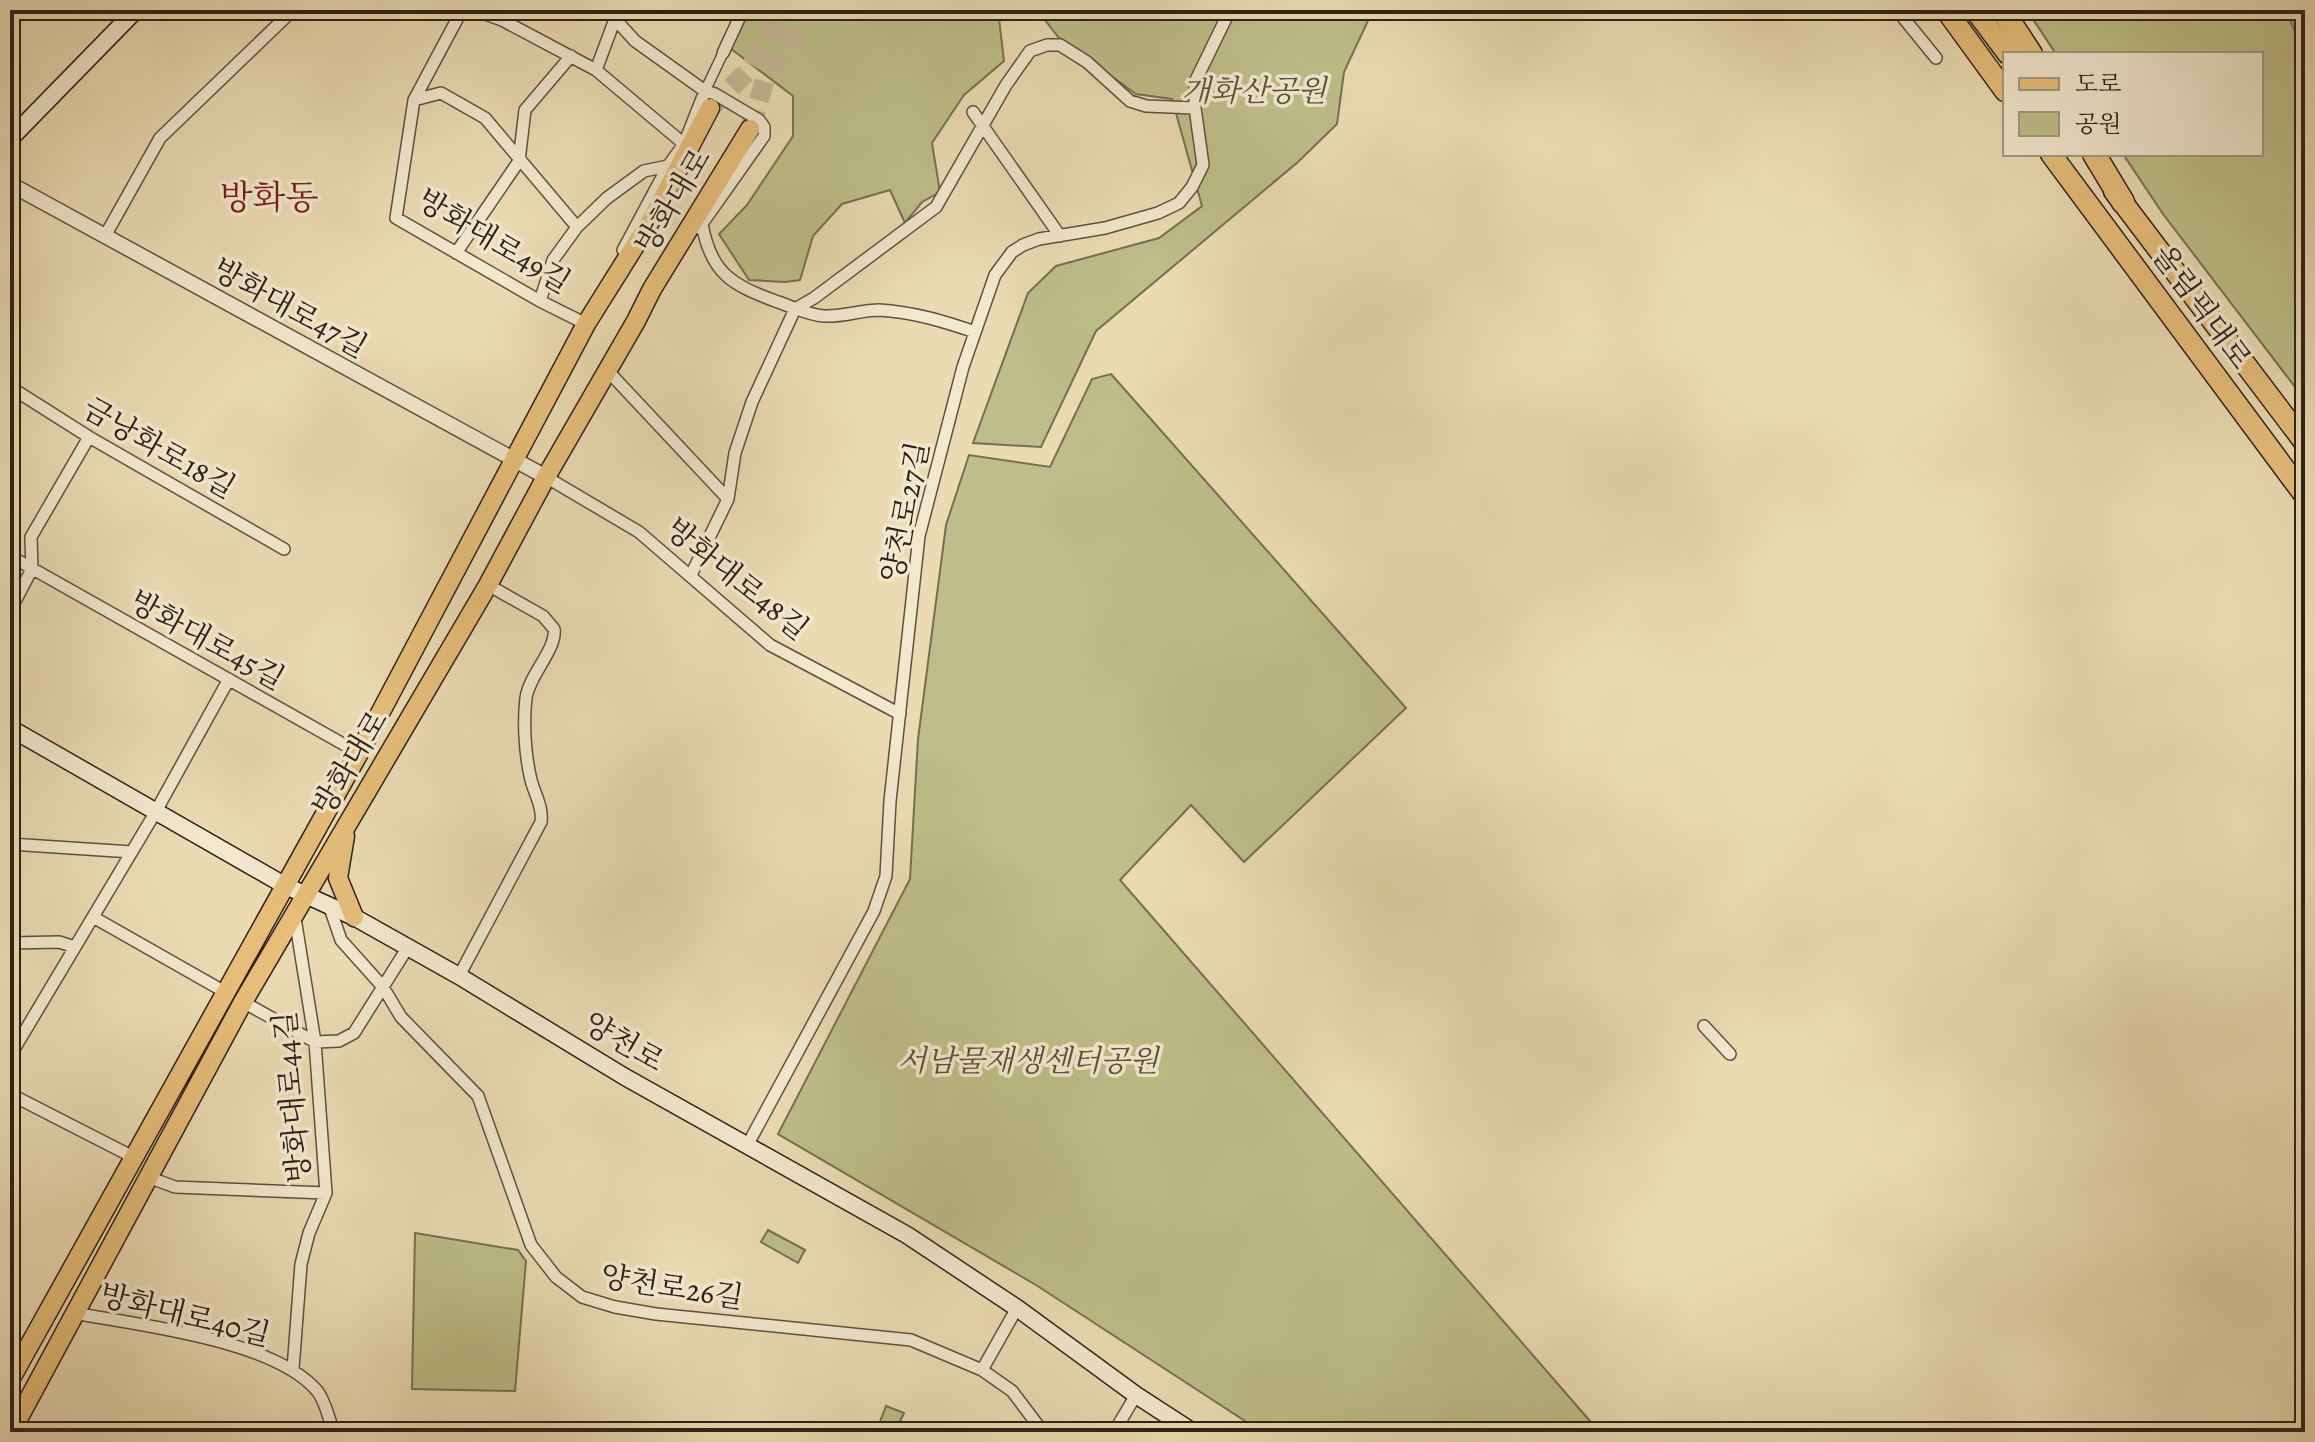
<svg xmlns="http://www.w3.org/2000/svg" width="2315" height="1442" font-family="Alegreya,'Noto Serif KR',serif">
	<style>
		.green { fill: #bdbe89; stroke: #767051; stroke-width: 2 }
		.water { fill: #9bb9b6; stroke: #707c77; stroke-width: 2 }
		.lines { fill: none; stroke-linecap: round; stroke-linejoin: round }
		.trunk-tunnel { stroke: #c5b694; stroke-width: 20; stroke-dasharray: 20 10; stroke-linecap: butt }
		.pedestrian-casing { stroke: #5e5040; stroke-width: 12 }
		.minor-casing { stroke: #5e5040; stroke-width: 14 }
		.tertiary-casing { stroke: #5e5040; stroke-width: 17 }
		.secondary-casing { stroke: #2f2119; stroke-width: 19 }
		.primary-casing { stroke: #2f2119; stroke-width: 21 }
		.trunk-casing { stroke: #2f2119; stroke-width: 23 }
		.motorway-casing { stroke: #2f2119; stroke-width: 25 }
		.pedestrian { stroke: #f2e8ce; stroke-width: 9 }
		.minor { stroke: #f2e8ce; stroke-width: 11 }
		.tertiary { stroke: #f2e8ce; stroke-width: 14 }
		.secondary { stroke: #f2e8ce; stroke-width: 16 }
		.primary { stroke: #e6be7a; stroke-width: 18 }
		.trunk { stroke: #e6be7a; stroke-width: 20 }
		.motorway { stroke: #e6be7a; stroke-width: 22 }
		.labels { text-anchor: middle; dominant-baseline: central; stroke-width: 7; stroke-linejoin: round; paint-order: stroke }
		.park-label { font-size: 30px; font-style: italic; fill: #5a503b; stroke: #f2e8ce }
		.street-label { font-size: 30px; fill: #2f2119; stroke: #f2e8ce }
		.quarter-label { font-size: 34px; fill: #7a1f14; stroke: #f2e8ce }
	</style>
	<rect width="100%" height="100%" fill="#ebdbb3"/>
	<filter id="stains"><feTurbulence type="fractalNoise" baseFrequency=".0025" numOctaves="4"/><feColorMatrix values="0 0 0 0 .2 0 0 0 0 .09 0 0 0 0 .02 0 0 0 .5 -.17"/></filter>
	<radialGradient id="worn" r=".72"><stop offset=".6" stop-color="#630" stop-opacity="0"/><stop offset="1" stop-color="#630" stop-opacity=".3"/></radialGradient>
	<path class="green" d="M746,10H998L1004,61L964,95L932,143L940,192L922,202L905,223L890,190L842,204L813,236L800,280L785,282L749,280L719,234L747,205L793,136V96L730,48Z
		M1037,10H1373L1344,72L1337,124L1298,162L1096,331L1041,447L973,443L1028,293L1056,266L1159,238L1202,206L1172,99L1136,94L1059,38Z
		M2027,10H2286L2305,55V400L2163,214L2123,154H2261V54H2056Z
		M1111,374L1406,708L1244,862L1191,805L1120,880L1590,1421L1577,1432H1262L1036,1285L778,1134L910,879L918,739L946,525L969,455L1050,467L1092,379Z
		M768,1230L805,1250L798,1263L761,1242Z
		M415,1233L518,1250L526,1261L515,1391L412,1389Z
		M886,1406L904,1413L895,1432H876Z"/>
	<path class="water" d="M2286,10H2305V55Z"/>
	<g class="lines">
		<path class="trunk-tunnel" d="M710,108L749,70L783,10
			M750,129L765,80L813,10"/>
		<g class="pedestrian-casing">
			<path id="pedestrian" d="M705,91L723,53"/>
		</g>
		<g class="minor-casing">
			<path id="minor" d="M462,10L414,100L396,218L540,301L586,324
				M474,10L502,20L596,70L684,144
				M1897,10L1936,58
				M615,19L635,41L705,91
				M723,53L743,10
				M596,70L615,19L614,10
				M414,100L441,93L485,118L577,227
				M973,112L1060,236
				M702,224C711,274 732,285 778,302C793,307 808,315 824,316C843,317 861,310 879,310C913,312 943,321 975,332
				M105,236L160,138L293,10
				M623,250L668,166L684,144L705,91L715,94L759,120L764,127V136L699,228
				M456,253L519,161L525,110L571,56
				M540,301L553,260L577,227L607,198L644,171L668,166
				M607,370L728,499L691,575
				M10,387L89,437L284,549
				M546,477L639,532L770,645L900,714
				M728,499L735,453L752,402L795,309L814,298L936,207L1006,85L1030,51L1047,45H1060L1087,62L1130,101L1146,106L1195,108
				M10,556L359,753
				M10,611L32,569L31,537L89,437
				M10,844L132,852
				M329,905L341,940L383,987L401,1017L478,1096L531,1245L556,1277L582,1297L615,1307L656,1314L911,1340L982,1370L1012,1391L1043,1432
				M93,917L225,992
				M10,943L59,942L75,947
				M459,976L541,822C543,807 535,795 531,780C525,755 523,723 526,698C529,675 557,649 554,629L543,616L488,585
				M243,1002L315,1042L339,1041L354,1033L408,947
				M1704,1026L1730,1054
				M10,1056L155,813L229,679
				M10,1071L12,1052
				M10,1094L135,1158
				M748,1144L874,911L886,876L890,801L919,536L963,367L995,275L1012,252L1023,245L1039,239L1105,228L1158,213L1179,203L1192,187L1203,165L1195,108V82L1230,10
				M148,1177L175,1187L326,1193
				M74,1313C139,1325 276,1340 318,1392C326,1403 329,1420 334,1432
				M293,1369L301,1264L309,1233L326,1193L315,1042L295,918
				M982,1370L1017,1308
				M1114,1432L1136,1395"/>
		</g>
		<g class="tertiary-casing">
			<path id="tertiary" d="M10,184L546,477"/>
		</g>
		<g class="secondary-casing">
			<path id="secondary" d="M10,139L136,10
				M10,728L284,885L354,917L459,976L625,1077L907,1235L1017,1308L1136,1395L1193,1432"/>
		</g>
		<g class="primary-casing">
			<path id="primary" d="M345,836L338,878L354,917
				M10,1380L359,753L586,324L653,217L710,108
				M11,1432L243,1002L488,585L546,477L636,321L652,289L750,129"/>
		</g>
		<g class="trunk-casing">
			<path id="trunk" d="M1946,10L2005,91
				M1975,10L2008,54
				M2051,154L2305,496
				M2114,191L2305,443"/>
		</g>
		<g class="motorway-casing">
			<path id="motorway" d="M2002,10L2031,54
				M2094,154L2123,202"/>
		</g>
		<use href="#pedestrian" class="pedestrian"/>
		<use href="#minor" class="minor"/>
		<use href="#tertiary" class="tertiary"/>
		<use href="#secondary" class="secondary"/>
		<use href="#primary" class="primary"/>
		<use href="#trunk" class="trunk"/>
		<use href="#motorway" class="motorway"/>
	</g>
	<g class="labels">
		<g class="park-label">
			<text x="1254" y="91">개화산공원</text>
			<text x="1028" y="1061">서남물재생센터공원</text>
		</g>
		<g class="street-label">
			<text transform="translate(673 201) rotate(-59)">방화대로</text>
			<text transform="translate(494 241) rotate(31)">방화대로49길</text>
			<text transform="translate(2202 307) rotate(54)">올림픽대로</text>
			<text transform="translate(290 308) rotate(29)">방화대로47길</text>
			<text transform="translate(159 448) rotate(30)">금낭화로18길</text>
			<text transform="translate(905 512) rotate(-79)">양천로27길</text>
			<text transform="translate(737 579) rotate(39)">방화대로48길</text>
			<text transform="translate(207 640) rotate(29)">방화대로45길</text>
			<text transform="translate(350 763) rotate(-59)">방화대로</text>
			<text transform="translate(624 1042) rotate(30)">양천로</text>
			<text transform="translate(292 1097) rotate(-95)">방화대로44길</text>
			<text transform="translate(672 1287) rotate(9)">양천로26길</text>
			<text transform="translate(185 1315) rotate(14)">방화대로40길</text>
		</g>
		<g class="quarter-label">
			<text x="269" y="197">방화동</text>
		</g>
	</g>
	<rect width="2315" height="1442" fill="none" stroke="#ebdbb3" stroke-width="40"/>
	<rect x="12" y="12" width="2291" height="1418" fill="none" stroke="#2f2119" stroke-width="4"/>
	<rect x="20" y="20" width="2275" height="1402" fill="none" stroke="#2f2119" stroke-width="2"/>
	<rect x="2003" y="52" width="260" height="104" fill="#f2e8ce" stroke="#a49886" stroke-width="2"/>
	<rect x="2019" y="78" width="40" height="12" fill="#e6be7a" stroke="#a49886" stroke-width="2"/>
	<text x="2075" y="92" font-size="24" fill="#2f2119">도로</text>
	<rect x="2019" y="112" width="40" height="24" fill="#bdbe89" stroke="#a49886" stroke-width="2"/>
	<text x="2075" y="132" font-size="24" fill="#2f2119">공원</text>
	<rect width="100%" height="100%" filter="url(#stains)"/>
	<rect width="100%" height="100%" fill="url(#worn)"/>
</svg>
